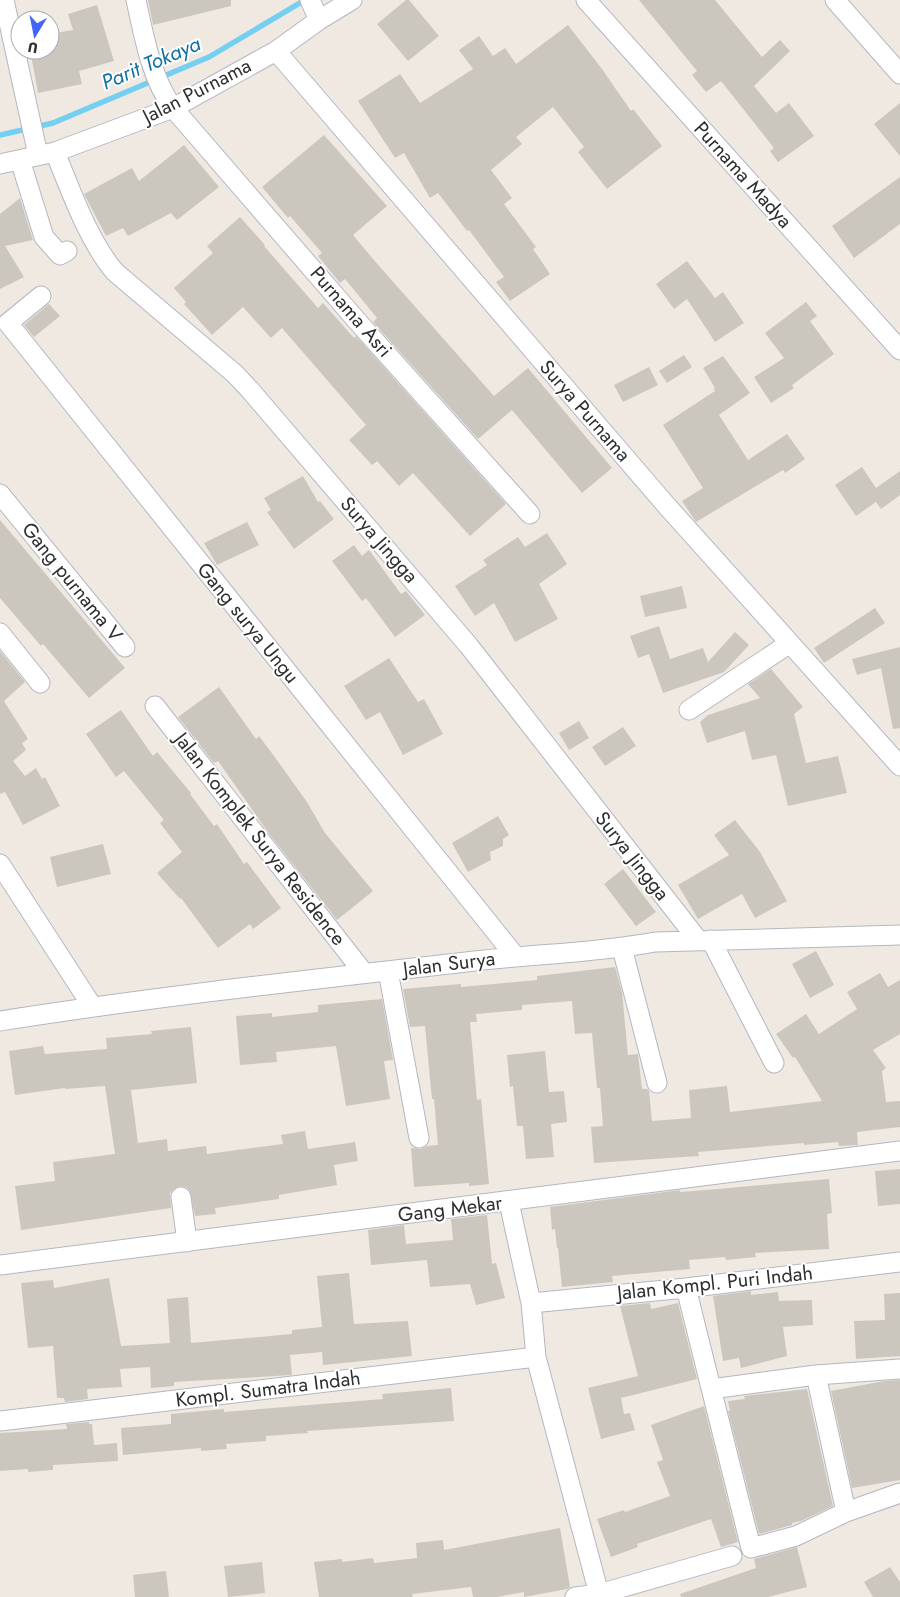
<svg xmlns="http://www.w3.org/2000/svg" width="900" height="1597" font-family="Jost,sans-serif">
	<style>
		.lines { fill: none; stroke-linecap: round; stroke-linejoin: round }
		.stream { stroke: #75cff0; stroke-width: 5.5 }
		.building { fill: #cbc7bf }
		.minor-casing { stroke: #b4b7c1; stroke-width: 21 }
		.minor { stroke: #fff; stroke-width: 19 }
		.labels { text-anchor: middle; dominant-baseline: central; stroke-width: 4; stroke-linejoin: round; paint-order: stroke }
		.street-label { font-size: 20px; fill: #2e2e2e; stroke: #fff }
		.water-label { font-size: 21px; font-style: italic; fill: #0d6fa3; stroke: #fff }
	</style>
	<rect width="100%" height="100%" fill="#efe9e1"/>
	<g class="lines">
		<path class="stream" d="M0,135L53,123L209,57L305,0"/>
	</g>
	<path class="building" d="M148,0H231V6L153,25Z
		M406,0H409L439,36L408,61L377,24Z
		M639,0H715L762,57L780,40L790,51L754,86L776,113L789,103L814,136L778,162L770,151L774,148L721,81L706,92L692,75L697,71Z
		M97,5L114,61L79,71L82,84L38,93L30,50H50V34L73,30L68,14Z
		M568,25L602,69L631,111L633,109L662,146L607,189L578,152L584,147L553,107L516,137L522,144L491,170L512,198L504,204L536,247L533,249L550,274L510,301L496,282L504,277L469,230L467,231L438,193L430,198L404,153L395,158L358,101L400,74L420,103L473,69L459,50L479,36L493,56L505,48L516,64Z
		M900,103V156L874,124Z
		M324,135L387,206L353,235L373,259L494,396L528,368L612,468L582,493L512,410L478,439L373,322L377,318L345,279L340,283L318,256L322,253L290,216L288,218L262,187Z
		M184,145L219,187L177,220L171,213L128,236L123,228L106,236L84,194L132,168L139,181Z
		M900,177V224L854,258L832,226Z
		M20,198L33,240L5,246L24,277L0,289V214Z
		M240,217L265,245L264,246L318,308L323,303L354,338L356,336L506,504L470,536L413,473L399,486L377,461L372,465L349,440L366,425L282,328L271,338L243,307L212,335L184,304L186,302L174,288L213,253L207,246Z
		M687,261L715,298L723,292L744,323L715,342L687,299L674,309L656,284Z
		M806,302L817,316L810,321L834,354L792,385L794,388L771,403L754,377L784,358L765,333Z
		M49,304L60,316L34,337L24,325Z
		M684,355L692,367L667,383L659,371Z
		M723,356L750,393L719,415L748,460L787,434L805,459L785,473L783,470L696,522L682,501L703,488L663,425L715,391L713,389L715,388L703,368Z
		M649,367L658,385L623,402L614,385Z
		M862,467L876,488L900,471V495L881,509L876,502L856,516L835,485Z
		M303,476L318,502L320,501L334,519L294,549L267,512L271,510L264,498Z
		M0,520L125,668L89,698L43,644L41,646L0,598Z
		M247,522L259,545L217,565L204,543Z
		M547,533L567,564L539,584L558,619L515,642L494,603L475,616L455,586L487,565L483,560L518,537L525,547Z
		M354,545L362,556L369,550L401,594L406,591L425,615L395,637L366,598L362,601L332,561Z
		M682,586L687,608L645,617L640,596Z
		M875,608L885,623L824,663L814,648Z
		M659,626L670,659L703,648L708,662L735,632L749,645L724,672L663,693L649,654L638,658L630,636Z
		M900,647V728L893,729L881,668L857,675L852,659Z
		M0,651L25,682L4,701L28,739L22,743L26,750L13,761L25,776L36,768L42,779L45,777L60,806L23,825L5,792L0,794Z
		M389,658L418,702L424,699L443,734L403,755L380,712L366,720L344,686Z
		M771,669L803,707L794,714L806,763L838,756L847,793L788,806L776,755L752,760L745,731L707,743L700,722L708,715L760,698L748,684Z
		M219,687L256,739L259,736L274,756L307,802L325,833L373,891L337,920L270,835L218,761L214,763L178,717Z
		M121,710L153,756L157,752L191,793L190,794L214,826L217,824L244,864L247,862L281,908L253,929L250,924L218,948L181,898L180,899L157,873L182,852L160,823L164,820L124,771L116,777L86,734Z
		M579,721L589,738L569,750L559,733Z
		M623,727L636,746L605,766L592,747Z
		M498,816L509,835L503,839V846L490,852L491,860L468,872L452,843Z
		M735,820L760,852L787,901L755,918L742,894L698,919L678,885L729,855L714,835Z
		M103,844L111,874L57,887L50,857Z
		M623,869L656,912L636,926L604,884Z
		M816,951L834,985L810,998L792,964Z
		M615,967L622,992L628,1055L638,1054L642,1089H648L649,1091L652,1121L691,1118L689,1090L727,1086L730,1112L822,1101L795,1057L793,1058L776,1034L806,1014L819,1034L857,1009L847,992L880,973L888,987L900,980V1034L873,1050L886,1068L882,1071L886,1102L900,1101V1127L857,1132L858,1145L839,1146L838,1142L804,1145V1143L698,1152L699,1156L594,1163L591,1127L603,1126L600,1088H597L592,1033L575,1034L572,1001L522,1005V1010L476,1014L477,1022H470L477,1100L481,1099L489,1184L469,1186V1183L414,1187L411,1148L421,1149L427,1146L438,1145L434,1099H432L425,1026L410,1027L403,989L461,984V987L537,980V976Z
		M382,999L393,1060L384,1061L390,1099L346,1106L336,1046L276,1052L277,1062L240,1065L236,1016L272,1013V1017L318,1012V1005Z
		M191,1027L197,1083L131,1090L138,1143L167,1139L168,1151L206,1146L207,1154L283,1144L281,1135L305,1131L308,1149L355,1142L358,1161L334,1165L337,1185L279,1195V1199L215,1208L216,1214L195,1216L190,1191L186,1187L180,1186L175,1188L170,1193L171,1208L21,1230L15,1186L55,1181L53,1162L115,1154L105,1086L65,1089V1088L15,1095L9,1051L43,1046L45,1054L107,1049L106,1038L152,1034L151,1031Z
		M545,1051L549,1092L564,1091L567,1122L551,1124L554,1157L526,1159L523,1126H517L513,1086L510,1087L507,1055Z
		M900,1169V1204L878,1206L875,1171Z
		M829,1179L832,1213L827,1214L829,1249L755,1253L756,1257L726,1260L725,1257L689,1260L690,1269L612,1276L613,1282L562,1287L558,1248H557L555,1229L552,1230L550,1207L680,1190V1192L718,1189Z
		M487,1215L492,1264L496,1263L505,1298L476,1305L470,1284L430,1287L427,1260L371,1265L368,1230L404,1225L406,1244L453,1240L451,1219Z
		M349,1273L354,1324L408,1321L412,1356L323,1365L322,1352L290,1355L292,1375L174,1382V1386L151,1388L150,1367L120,1369L122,1387L87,1389L88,1399L65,1402L64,1398H57L53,1346L28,1348L21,1283L53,1280L54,1288L109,1278L121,1346L170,1343L167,1299L188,1297L191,1343L292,1334V1330L322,1327L317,1276Z
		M751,1291V1295L778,1292L779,1301L812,1300L813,1325L783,1327L787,1356L741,1368L739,1358L723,1361L713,1296Z
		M900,1293V1356L856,1359L854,1321L885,1320L884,1294Z
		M650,1303L651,1309L678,1303L697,1379L621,1398L624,1414L630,1413L635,1430L601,1439L588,1388L638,1376L620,1306Z
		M900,1380V1480L852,1488L831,1391L884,1381Z
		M451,1388L454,1421L307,1431L308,1433L266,1436V1441L226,1444L227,1449L201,1451V1448L123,1455L121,1428L171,1424V1414L224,1409V1412L383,1399L382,1394Z
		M807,1389L833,1506L801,1521L792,1523V1525L759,1534L728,1411H730L728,1401L745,1399L744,1396Z
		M704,1406L738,1542L721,1547L711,1519L637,1544L638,1547L611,1557L597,1519L624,1510L625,1512L670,1496L657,1462L663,1460L651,1425Z
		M89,1422V1424H92L94,1445L117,1443L118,1461L53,1465V1470L28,1472V1469L0,1471V1433L67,1429L66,1424Z
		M560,1528L570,1587L567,1589L524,1597V1592L497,1597H473L471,1587L412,1594L413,1597H319L314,1562L342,1559V1562L373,1558L374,1563L417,1558L416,1543L443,1540L444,1550Z
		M797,1547L807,1587L768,1597H681L680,1594L756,1568L754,1559Z
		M262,1562L265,1593L228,1597L224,1566Z
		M890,1567L900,1582V1597H873L864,1582Z
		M166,1571L169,1597H135L133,1575Z"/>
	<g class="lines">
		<g class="minor-casing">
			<path id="minor" d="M4,0L38,155
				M136,0C144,36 151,78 173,108L358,322L530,514
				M310,0L319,20
				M586,0L900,350
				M835,0L900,74
				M276,51L666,505L900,766
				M55,152C70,189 89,242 115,272L235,374L250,390L469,646L698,940
				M20,160L44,237L60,255L67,251
				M0,164L55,152L173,108L276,51L319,20L352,0
				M41,296L8,323L515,956
				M0,494L125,647
				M0,633L40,683
				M155,706L364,973
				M689,710L790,643
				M0,864L92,1006
				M711,940L774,1063
				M622,948L657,1083
				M388,971L419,1138
				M0,1021C158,996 317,979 475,961C535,954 596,953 655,942L900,935
				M181,1197L187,1242
				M509,1202L531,1303L536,1357L599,1594
				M0,1265L900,1151
				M686,1288L751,1548L796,1536L846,1512L900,1493
				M531,1303L686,1288L900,1262
				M816,1375L846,1512
				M711,1389L816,1375L900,1369
				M0,1421L536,1357
				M575,1597L599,1594L732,1556"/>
		</g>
		<use href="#minor" class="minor"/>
	</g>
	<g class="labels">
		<g class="street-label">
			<text transform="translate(197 91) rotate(-27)">Jalan Purnama</text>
			<text transform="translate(743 175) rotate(48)">Purnama Madya</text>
			<text transform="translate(351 312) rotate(49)">Purnama Asri</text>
			<text transform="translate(585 411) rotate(49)">Surya Purnama</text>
			<text transform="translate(379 540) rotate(49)">Surya Jingga</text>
			<text transform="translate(72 582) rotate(51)">Gang purnama V</text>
			<text transform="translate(248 623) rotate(51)">Gang surya Ungu</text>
			<text transform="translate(260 839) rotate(52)">Jalan Komplek Surya Residence</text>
			<text transform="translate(632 856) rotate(52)">Surya Jingga</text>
			<text transform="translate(449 964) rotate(-7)">Jalan Surya</text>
			<text transform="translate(450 1209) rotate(-7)">Gang Mekar</text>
			<text transform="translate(715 1283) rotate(-6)">Jalan Kompl. Puri Indah</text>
			<text transform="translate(268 1389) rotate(-7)">Kompl. Sumatra Indah</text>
		</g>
		<g class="water-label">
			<text transform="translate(151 63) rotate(-23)">Parit Tokaya</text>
		</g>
	</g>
	<g transform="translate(35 35) rotate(190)"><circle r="24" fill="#ffffff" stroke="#ababab"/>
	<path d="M0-4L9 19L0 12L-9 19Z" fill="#4264fb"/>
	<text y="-8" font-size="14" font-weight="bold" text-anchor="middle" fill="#2e2e2e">U</text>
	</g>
</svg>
